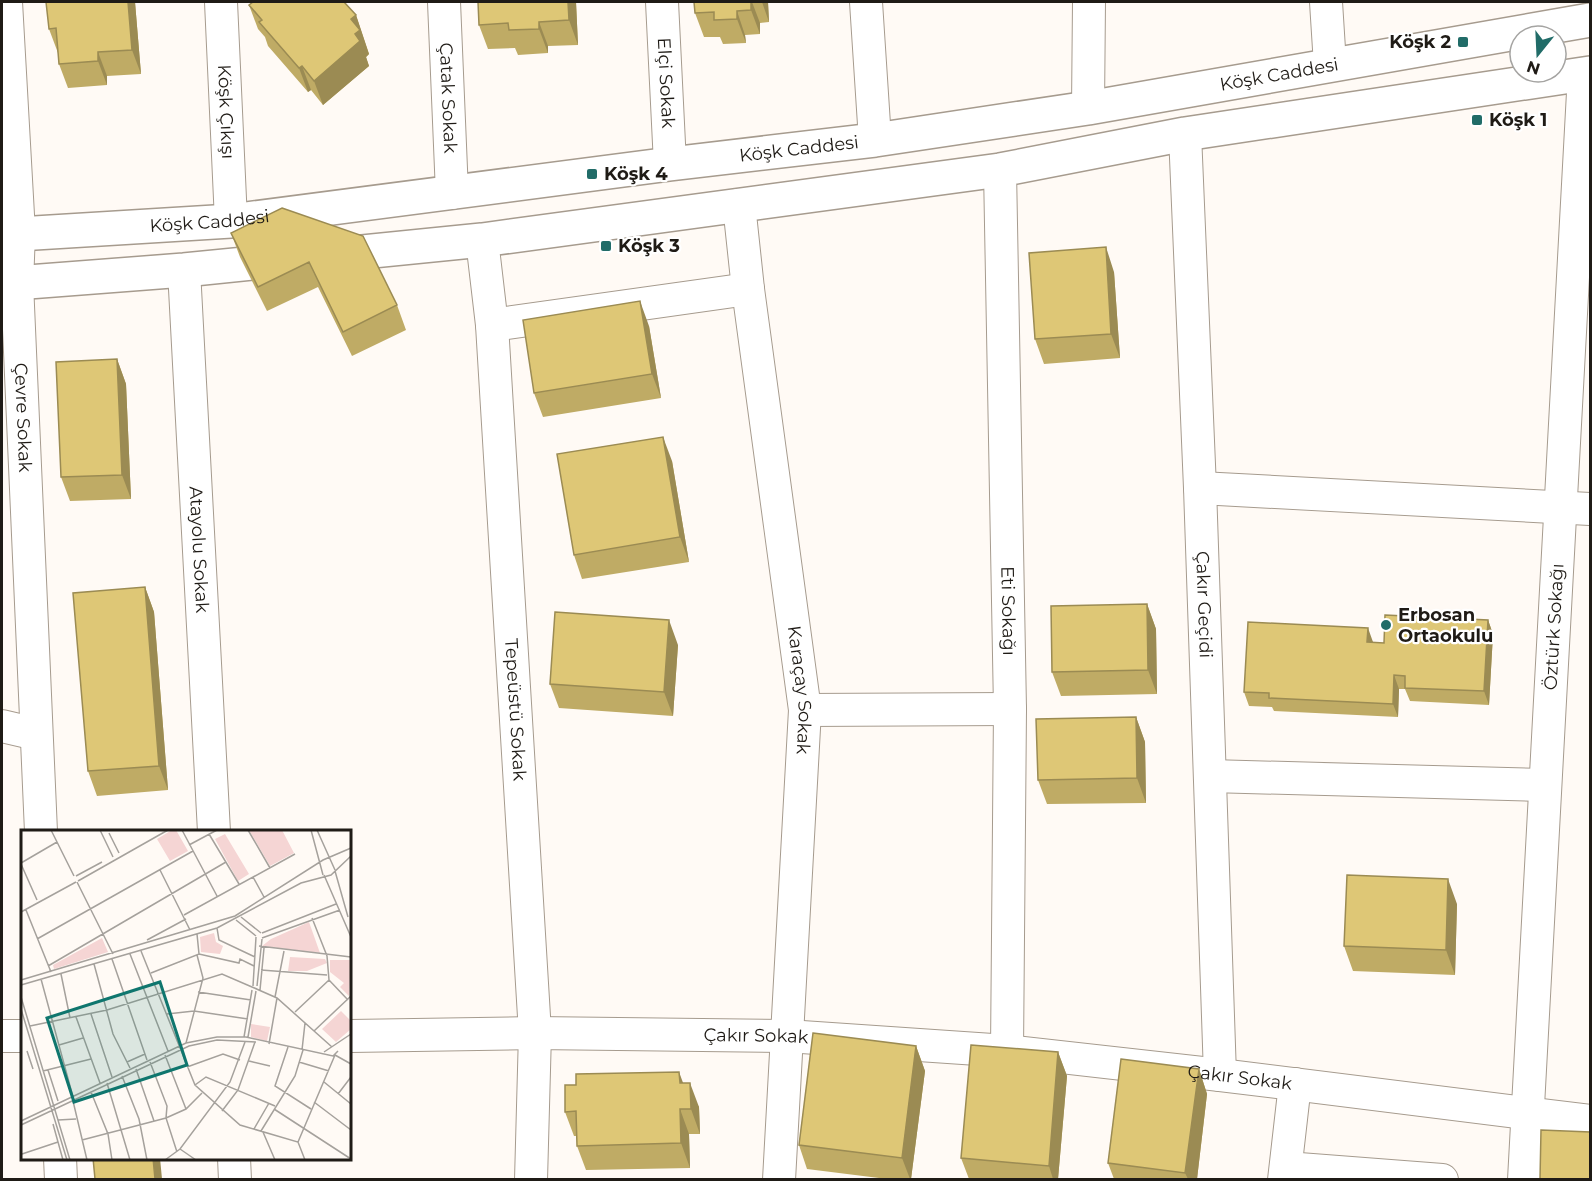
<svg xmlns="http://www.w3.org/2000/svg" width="1592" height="1181" font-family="Montserrat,sans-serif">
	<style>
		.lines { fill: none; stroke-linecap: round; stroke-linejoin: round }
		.street-casing { stroke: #a69b8e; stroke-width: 34 }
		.secondary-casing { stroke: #a69b8e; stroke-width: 36 }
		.street { stroke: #fff; stroke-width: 32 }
		.secondary { stroke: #fff; stroke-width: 33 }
		.wall { fill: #bfab65 }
		.shaded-wall { fill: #9b8b53 }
		.building { fill: #dec776; stroke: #9b8b53; stroke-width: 1.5 }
		.poi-dot { fill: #216c68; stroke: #fff; stroke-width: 2 }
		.labels { text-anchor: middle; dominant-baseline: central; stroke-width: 4.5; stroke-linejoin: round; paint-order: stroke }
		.poi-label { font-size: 18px; font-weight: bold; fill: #1f1b16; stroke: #fff; text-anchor: start }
		.street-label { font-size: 18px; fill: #1f1b16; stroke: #fff }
		.inset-road { fill: none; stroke: #a5a19c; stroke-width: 1.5 }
		.view { fill: #0f766e; fill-opacity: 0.15; stroke: #0f766e; stroke-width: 3 }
		.inset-edge { fill: none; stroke: #1f1b16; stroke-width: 3 }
	</style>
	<rect width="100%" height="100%" fill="#fffaf5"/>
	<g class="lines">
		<g class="street-casing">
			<g id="street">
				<path id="s1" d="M6,2L19,233L17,283L41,832"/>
				<path id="s2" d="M221,2L231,221"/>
				<path id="s3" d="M444,2L452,193"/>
				<path id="s4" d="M662,2L670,164"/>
				<path d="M866,2L875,140"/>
				<path d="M1326,2L1330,65"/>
				<path d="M1088,108L1089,2"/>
				<path id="s5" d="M1185,134L1200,488L1220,1075"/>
				<path id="s6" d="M1000,170L1010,709L1007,1051"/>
				<path id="s7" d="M739,205L748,289L805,710L779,1180"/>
				<path id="s8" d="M482,240L492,325L535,1033L531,1180"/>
				<path id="s9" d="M184,270L214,832"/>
				<path d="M492,325L748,289"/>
				<path d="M1200,488L1590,509"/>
				<path d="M805,710L1010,709"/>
				<path d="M2,726L36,734"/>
				<path d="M1210,776L1545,785"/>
				<path d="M2,1036H22"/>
				<path id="s10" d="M350,1036L535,1033L787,1036L1007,1051L1220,1075L1590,1121"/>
				<path d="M60,1158L61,1180"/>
				<path d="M234,1158L235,1180"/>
				<path d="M1286,1168L1442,1180"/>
				<path d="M1284,1180L1295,1084"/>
				<path id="s11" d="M1524,1180L1584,74"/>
			</g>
		</g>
		<g class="secondary-casing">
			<g id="secondary">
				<path id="s12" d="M2,235L231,221L670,164L875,140L1088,108L1590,20"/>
				<path d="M2,284L184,270L482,240L1000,170L1185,134L1590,73"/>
			</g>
		</g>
		<use href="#street" class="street"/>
		<use href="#secondary" class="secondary"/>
	</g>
	<path class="wall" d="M135,2L141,74L107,76V85L68,88L59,64L58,53L49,29Z
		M576,2L578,45L548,46V53L518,55L515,48L488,49L479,25Z
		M694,2H768L769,22L760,23V34L745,35L746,43L723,44L720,37H704L695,13Z
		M249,5L356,15L369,54L366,57L369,66L323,105L311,90L308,92L268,46L265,37L258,29Z
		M282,208L397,305L406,330L352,356L318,287L267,311L240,257L231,233Z
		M1114,272L1120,358L1044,364L1035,339Z
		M649,326L661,398L543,417L534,393Z
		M117,359L126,384L131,499L70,501L61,477Z
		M672,461L689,562L582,579L574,555Z
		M145,587L154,612L168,790L97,796L88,771Z
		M1147,604L1156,629L1157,694L1061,696L1052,672Z
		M1488,620L1493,634L1489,705L1410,701L1405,689H1399L1398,717L1274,711L1272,707L1249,706L1244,692L1373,642L1384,643Z
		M678,645L673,716L559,708L550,684Z
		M1136,717L1145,742L1146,803L1047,804L1038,780Z
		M1457,904L1455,975L1353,971L1344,946Z
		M916,1046L925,1071L911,1179H887L807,1169L799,1145Z
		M1058,1052L1067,1076L1058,1179H969L961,1158Z
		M1199,1069L1207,1094L1197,1179H1114L1108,1163Z
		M683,1083L699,1107L700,1134H689L690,1168L586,1170L577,1146V1136H574L565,1112Z"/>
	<path class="shaded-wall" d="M128,2H135L141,74L132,50Z
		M568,2H576L578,45L569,20Z
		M751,2H752L760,23V34L751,10Z
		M762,2H768L769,22Z
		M737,11L745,35L746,43L737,19Z
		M356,15L369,54L366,57L369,66L323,105L314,81L355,34L351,19Z
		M539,22L548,46V53L539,29Z
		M98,52L107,76V85L98,61Z
		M302,66L311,90L308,92L299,68Z
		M1106,247L1114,272L1120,358L1111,334Z
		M640,301L649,326L661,398L652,374Z
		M117,359L126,384L131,499L122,475Z
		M663,437L672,461L689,562L680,537Z
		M145,587L154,612L168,790L159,766Z
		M1147,604L1156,629L1157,694L1148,670Z
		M669,620L678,645L673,716L664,692Z
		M1488,620L1493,634L1489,705L1484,691Z
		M1368,628L1373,642H1367Z
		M1394,675L1399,689L1398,717L1393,704Z
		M1136,717L1145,742L1146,803L1137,778Z
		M1448,879L1457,904L1455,975L1446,950Z
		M916,1046L925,1071L911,1179H910L902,1158Z
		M1058,1052L1067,1076L1058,1179H1053L1049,1166Z
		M1199,1069L1207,1094L1197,1179H1188L1185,1173Z
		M679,1072L688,1096L680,1083Z
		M690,1083L699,1107L700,1134L691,1109Z
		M680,1109L689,1134L690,1168L681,1143Z
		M153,1158H160L162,1179H155Z"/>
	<path class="building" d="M46,2H128L132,50L98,52V61L59,64L56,28L49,29Z
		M253,2H344L356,15L351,19L360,30L355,34L360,41L314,81L302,66L299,68L259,22L262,20L249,5Z
		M478,2H568L569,20L539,22V29L509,30L508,23L479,25Z
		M694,2H751V10L737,11V19L714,20V12L695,13Z
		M282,208L363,236L397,305L343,332L309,262L258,287L231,233Z
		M1106,247L1111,334L1035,339L1029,253Z
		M640,301L652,374L534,393L523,320Z
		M117,359L122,475L61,477L56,362Z
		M663,437L680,537L574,555L557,454Z
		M145,587L159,766L88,771L73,593Z
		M1147,604L1148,670L1052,672L1051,606Z
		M555,612L669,620L664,692L550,684Z
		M1385,615L1488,620L1484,691L1405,688V676L1394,675L1393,704L1269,698V693L1244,692L1248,622L1368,628L1367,642L1384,643Z
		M1136,717L1137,778L1038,780L1036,719Z
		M1347,875L1448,879L1446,950L1344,946Z
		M813,1033L916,1046L902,1158L799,1145Z
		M971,1045L1058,1052L1049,1166L961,1158Z
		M1121,1059L1199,1069L1185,1173L1108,1163Z
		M679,1072L680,1083H690L691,1109H680L681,1143L577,1146L576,1111L565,1112V1085H576V1074Z
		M1541,1130L1590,1132V1179H1540Z
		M93,1158H153L155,1179H95Z"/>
	<g class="poi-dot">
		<rect x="1457" y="36" width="12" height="12" rx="3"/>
		<rect x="1471" y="114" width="12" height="12" rx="3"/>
		<rect x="586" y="168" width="12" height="12" rx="3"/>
		<rect x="600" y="240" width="12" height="12" rx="3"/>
		<circle cx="1386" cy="625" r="6"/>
	</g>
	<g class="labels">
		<g class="poi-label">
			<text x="1451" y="42" text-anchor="end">Köşk 2</text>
			<text x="1489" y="120">Köşk 1</text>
			<text x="604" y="174">Köşk 4</text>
			<text x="618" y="246">Köşk 3</text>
			<text x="1398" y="615">Erbosan<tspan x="1398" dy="21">Ortaokulu</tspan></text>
		</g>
		<g class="street-label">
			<text stroke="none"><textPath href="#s12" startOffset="1288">Köşk Caddesi</textPath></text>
			<text stroke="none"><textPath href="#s4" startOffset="81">Elçi Sokak</textPath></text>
			<text stroke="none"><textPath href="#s3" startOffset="96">Çatak Sokak</textPath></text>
			<text stroke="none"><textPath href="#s2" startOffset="110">Köşk Çıkışı</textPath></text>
			<text stroke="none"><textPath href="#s12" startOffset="802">Köşk Caddesi</textPath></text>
			<text stroke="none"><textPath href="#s12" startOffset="208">Köşk Caddesi</textPath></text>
			<text stroke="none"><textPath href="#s1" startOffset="416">Çevre Sokak</textPath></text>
			<text stroke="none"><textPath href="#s9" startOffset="280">Atayolu Sokak</textPath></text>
			<text stroke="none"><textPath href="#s5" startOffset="471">Çakır Geçidi</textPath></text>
			<text stroke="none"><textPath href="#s6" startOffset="441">Eti Sokağı</textPath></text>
			<text stroke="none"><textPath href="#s11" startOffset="554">Öztürk Sokağı</textPath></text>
			<text stroke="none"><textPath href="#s7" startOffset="489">Karaçay Sokak</textPath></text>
			<text stroke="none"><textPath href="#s8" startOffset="471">Tepeüstü Sokak</textPath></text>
			<text stroke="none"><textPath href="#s10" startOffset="406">Çakır Sokak</textPath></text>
			<text stroke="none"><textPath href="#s10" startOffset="892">Çakır Sokak</textPath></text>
		</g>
	</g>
	<g transform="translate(21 830)">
		<rect width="330" height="330" fill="#fffaf5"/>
		<path d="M151,0H155L167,21L149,31L136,9ZM228,0H261L273,23L249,36ZM204,4L228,44L217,51L194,9ZM288,92L299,123L241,116L250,109ZM193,103L195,112L202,116L199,124L180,122L179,107ZM81,108L87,122L33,139L32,135ZM269,127L304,129L306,133L286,141H267ZM309,130H330L328,166L319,157L323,153L309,142ZM320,181L330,191V199L315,212L301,199ZM230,194L249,197L246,211L230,207Z" fill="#f5d5d4"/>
		<path class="inset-road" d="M30,0L53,46M79,0L92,27M161,0L196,66M227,0L249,38M290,0L302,45M296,0L314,40M88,3L98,23M188,4L218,54M168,15L196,0M0,33L36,12M0,34L16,70M139,40L169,100M314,41L327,87M303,45L330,107M55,46L81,32M232,47L243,67M57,51L147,0M56,52L92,124M5,80L30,142M0,82L55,52M163,85L274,24M220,87L240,103M215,90L235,106M196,98L198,110L234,127M241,103L315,74M176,104L178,124M241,108L319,80M16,109L172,21M126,110L165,89M238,116L330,127M120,121L174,255L219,295L277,312L284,330M109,124L147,221M91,129L126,230M73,134L92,204L109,238M27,136L205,32M240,140L306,145M130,143L178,124L218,133L219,129L233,136M40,144L49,188M20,149L52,267M0,150L214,86L302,30L330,18M308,150L327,170M0,155L196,98L280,53L310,45L330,26M232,156L235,107M236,156L241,109M236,159L231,157L256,168L311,217M239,160L243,118M177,162L230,170M0,167L49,330M254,167L263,121M0,179L46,330M274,182L308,150L306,126L291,88M70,184L91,247M146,184L173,181L227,189M55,187L79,253M9,196L86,180L201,144L231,157M293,201L330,166M223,207L231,160M227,207L235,161M165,213L182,148L176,125M248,214L256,168M38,215L62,208M267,217L254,256L290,279M281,220L284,193M6,221L12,239M303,222L330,204M144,225L165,279M314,225L330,234M228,231L249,236M106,232L124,224M129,232L146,276L145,288L156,322M278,232L308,241M166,237L202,224L219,230M115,239L133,291M27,240L37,271M22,241L70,229M101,246L118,289L126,330M303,252L330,274M86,253L109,330M174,255L185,247L254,276M70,262L87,304L91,330M317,264L330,247M52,271L66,330M293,272L330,300M253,279L330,329M201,281L217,260L234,212M37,290L55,289M0,291L165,213L196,207H225L312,226L317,221M32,294L42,330M0,295L168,216L196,210L235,212M233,299L248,273M240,301L274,246L282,220M242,302L254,330M61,310L145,288L165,279L181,263M277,312L314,225M159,319L175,330M1,324L37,312M144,330L159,319L209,252L224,212"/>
		<path class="view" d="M139,152L166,235L53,272L26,188Z"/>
		<rect width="330" height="330" class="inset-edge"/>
	</g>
	<rect width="1592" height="1181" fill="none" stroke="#1f1b16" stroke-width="6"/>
	<g transform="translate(1538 54) rotate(198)"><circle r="28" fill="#ffffff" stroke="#a5a4a2" stroke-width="1.5"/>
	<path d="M0-4.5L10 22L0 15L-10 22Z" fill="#216c68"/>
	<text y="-9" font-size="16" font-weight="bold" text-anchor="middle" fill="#1f1b16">N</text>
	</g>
</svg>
